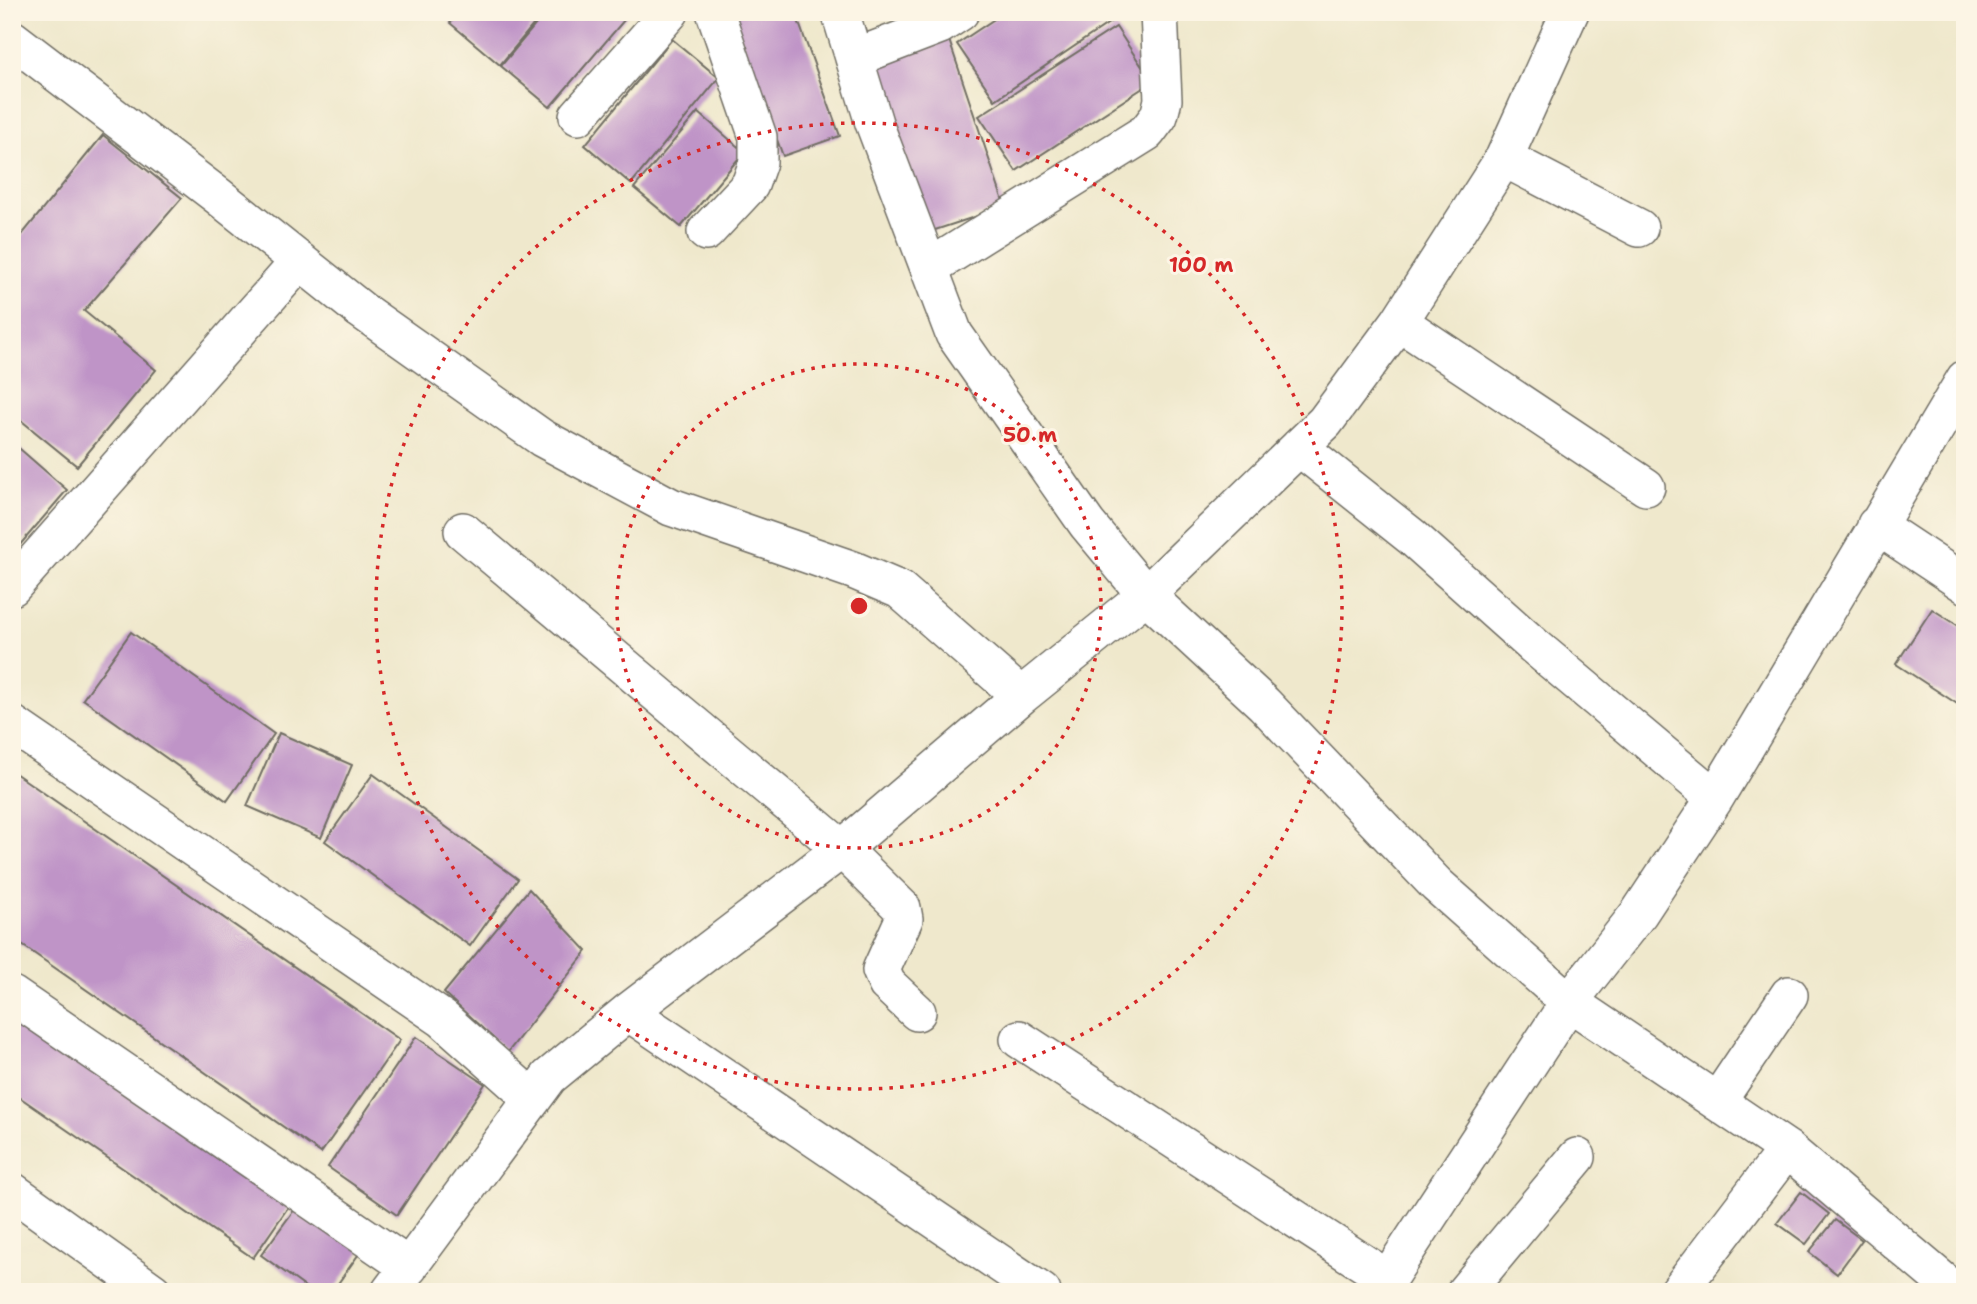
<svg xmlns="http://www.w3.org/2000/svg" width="1977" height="1304" font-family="'Shantell Sans',sans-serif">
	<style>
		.building { fill: #bf94c7 }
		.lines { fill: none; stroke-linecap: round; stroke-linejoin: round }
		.minor-casing { stroke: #706d63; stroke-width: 40 }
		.minor { stroke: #fff; stroke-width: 37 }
		.ring { fill: none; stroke: #d62828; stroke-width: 3.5; stroke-dasharray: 3.5 7 }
		.centre { fill: #d62828; stroke: #fcf5e5; stroke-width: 3.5 }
		.ring-label { font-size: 21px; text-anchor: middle; font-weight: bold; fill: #d62828; stroke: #fcf5e5; stroke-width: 6; stroke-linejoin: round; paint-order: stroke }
	</style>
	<rect width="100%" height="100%" fill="#fcf5e5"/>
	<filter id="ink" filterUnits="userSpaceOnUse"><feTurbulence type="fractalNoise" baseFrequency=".0143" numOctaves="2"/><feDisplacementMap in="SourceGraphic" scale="14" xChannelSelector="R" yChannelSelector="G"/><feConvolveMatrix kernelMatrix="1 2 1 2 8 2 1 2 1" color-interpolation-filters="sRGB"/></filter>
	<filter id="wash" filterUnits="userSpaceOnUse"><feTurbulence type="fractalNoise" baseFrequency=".00686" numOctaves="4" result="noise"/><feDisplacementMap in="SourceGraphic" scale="28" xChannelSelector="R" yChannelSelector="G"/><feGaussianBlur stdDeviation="1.57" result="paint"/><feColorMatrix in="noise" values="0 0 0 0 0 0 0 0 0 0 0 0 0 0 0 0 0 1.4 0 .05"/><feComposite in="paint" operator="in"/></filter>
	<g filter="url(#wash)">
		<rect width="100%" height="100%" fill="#efe8cc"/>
		<g id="blocks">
			<path class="building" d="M460,12H544L500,65L450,23Z
				M546,12H631L550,107L501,66Z
				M731,12H795L840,136L783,156Z
				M1005,12H1125L995,100L957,44Z
				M1116,27L1152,82L1016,171L979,116Z
				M948,37L1005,207L929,232L873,62Z
				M672,39L719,78L631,184L585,145Z
				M698,112L744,152L681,227L634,188Z
				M103,135L182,198L84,311L156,370L77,466L12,413V247Z
				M12,442L67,490L12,554Z
				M1932,609L1965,630V709L1896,664Z
				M131,632L274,734L227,801L83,699Z
				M279,733L352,765L321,838L247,806Z
				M12,771L400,1040L321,1153L12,938Z
				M373,774L518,879L470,946L325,841Z
				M529,889L587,951L508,1052L444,993Z
				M12,1010L291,1203L253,1258L12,1092Z
				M416,1037L485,1084L397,1215L328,1167Z
				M1801,1192L1829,1214L1806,1244L1777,1223Z
				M300,1202L363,1248L332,1292H312L261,1255Z
				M1835,1220L1862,1240L1837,1274L1809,1252Z"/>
		</g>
	</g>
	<g filter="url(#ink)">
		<use href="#blocks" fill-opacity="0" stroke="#706d63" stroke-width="2"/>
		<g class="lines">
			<g class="minor-casing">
				<path id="minor" d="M840,12L874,123L954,334L1087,524L1146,595L1264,704L1437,885L1569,1002L1787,1149L1956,1292
					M12,39L218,196L361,310L542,438L671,507L853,570L900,590L1021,696
					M854,58L940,25L960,12
					M578,116L670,12
					M1504,158L1639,228
					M706,232L750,185L758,162V137L715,12
					M929,268L1147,132L1159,116L1163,100L1159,12
					M1399,322L1646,487
					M1299,447L1412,537L1533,645L1715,798
					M1876,525L1965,584
					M463,531L842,849L902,908L904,919L881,970L887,984L917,1012
					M12,587L300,261
					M12,724L443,1019L533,1099
					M12,995L409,1267
					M628,1012L1042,1292
					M1019,1039L1388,1279
					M1717,1102L1789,995
					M12,1191L153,1292
					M390,1292L549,1077L628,1012L842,849L1021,696L1146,595L1325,422L1399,322L1504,158L1570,12
					M1379,1292L1569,1002L1639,913L1715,798L1965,379
					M1465,1292L1577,1157
					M1678,1292L1787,1149"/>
			</g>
			<use href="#minor" class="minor"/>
		</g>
	</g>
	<g class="ring">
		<circle cx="859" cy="606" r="242"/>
		<circle cx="859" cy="606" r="483"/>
	</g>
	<circle cx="859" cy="606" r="10" class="centre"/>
	<g class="ring-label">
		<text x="1201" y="272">100 m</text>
		<text x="1030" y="442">50 m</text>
	</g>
	<rect width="1977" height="1304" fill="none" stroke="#fcf5e5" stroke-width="42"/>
</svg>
